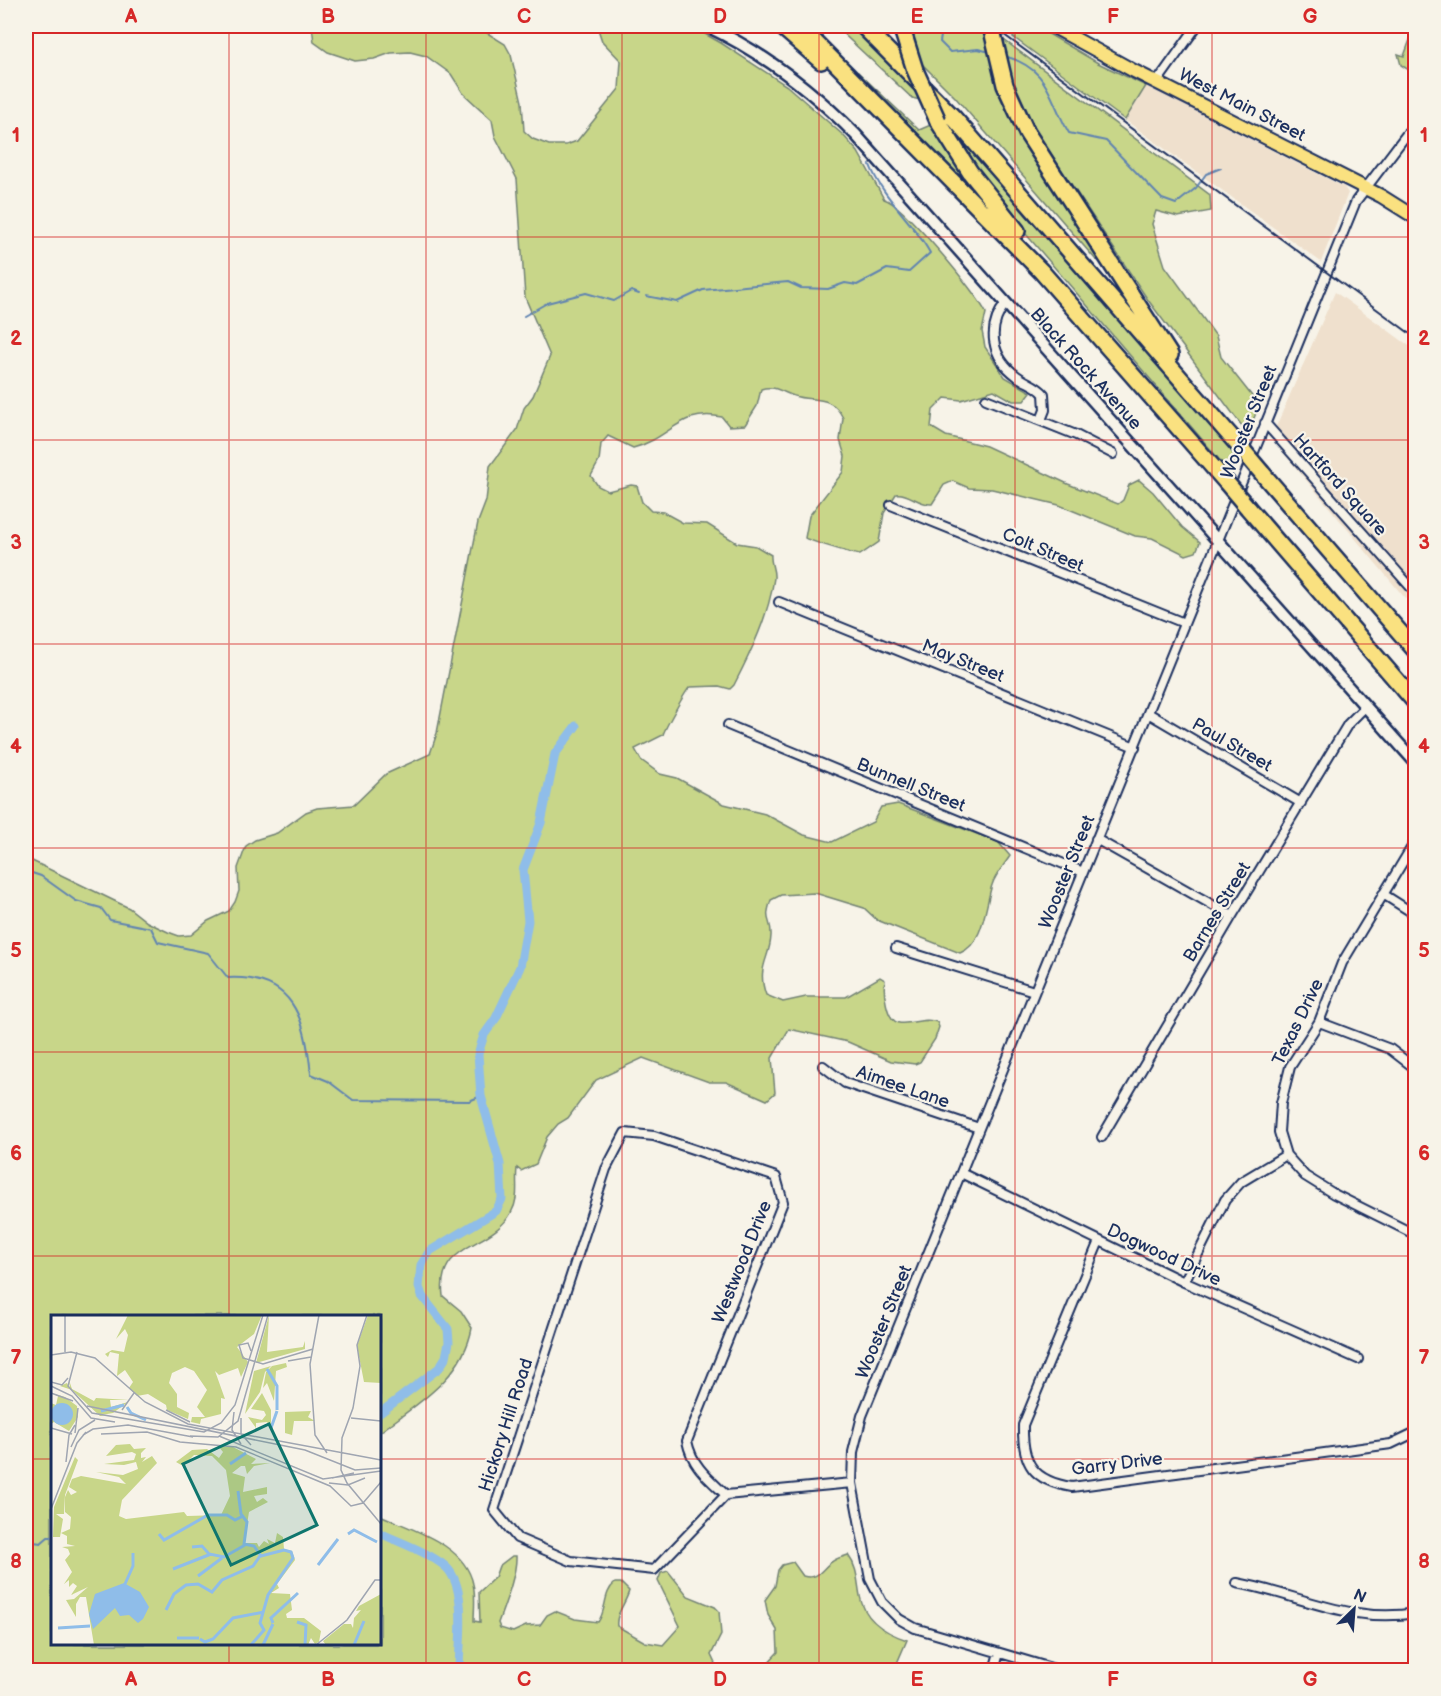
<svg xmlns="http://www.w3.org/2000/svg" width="1441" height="1696" font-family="'Balsamiq Sans',sans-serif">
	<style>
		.built { fill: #efe0cd }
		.green { fill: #c8d689; stroke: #728274; stroke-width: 1.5 }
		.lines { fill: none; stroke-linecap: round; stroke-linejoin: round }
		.stream { stroke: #6184b1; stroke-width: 2 }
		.canal { stroke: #8fbde9; stroke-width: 9 }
		.minor-casing { stroke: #1b2f5e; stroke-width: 12 }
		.tertiary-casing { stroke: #1b2f5e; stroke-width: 15 }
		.primary-casing { stroke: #1b2f5e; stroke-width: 16 }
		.motorway-casing { stroke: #1b2f5e; stroke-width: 20 }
		.minor { stroke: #f7f3e8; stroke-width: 8 }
		.tertiary { stroke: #f7f3e8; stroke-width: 10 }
		.primary { stroke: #fae180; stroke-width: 12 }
		.motorway { stroke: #fae180; stroke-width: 15 }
		.rail { stroke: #1b2f5e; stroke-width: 2 }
		.motorway-bridge-casing { stroke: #1b2f5e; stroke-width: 20; stroke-linecap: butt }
		.motorway-bridge { stroke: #fae180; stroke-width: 15 }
		.grid { fill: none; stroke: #d62828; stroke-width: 1.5; stroke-opacity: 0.55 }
		.labels { text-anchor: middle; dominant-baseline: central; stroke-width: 4.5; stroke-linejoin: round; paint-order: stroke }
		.street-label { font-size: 18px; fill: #1b2f5e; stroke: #f7f3e8 }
		.inset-river { fill: none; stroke: #8fbde9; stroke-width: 3 }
		.inset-road { fill: none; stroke: #9fa5b1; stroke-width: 1.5 }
		.view { fill: #0f766e; fill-opacity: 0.15; stroke: #0f766e; stroke-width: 3 }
		.inset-edge { fill: none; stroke: #1b2f5e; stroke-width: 3 }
		.neatline { fill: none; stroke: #d62828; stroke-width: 2 }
		.grid-label { font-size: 20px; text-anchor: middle; font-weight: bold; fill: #d62828 }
	</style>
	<rect width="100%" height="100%" fill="#f7f3e8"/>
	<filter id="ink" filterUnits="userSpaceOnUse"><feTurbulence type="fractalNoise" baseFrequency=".0167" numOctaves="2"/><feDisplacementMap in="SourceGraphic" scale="12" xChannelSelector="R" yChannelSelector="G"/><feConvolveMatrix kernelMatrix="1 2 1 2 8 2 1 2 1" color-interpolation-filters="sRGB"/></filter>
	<g filter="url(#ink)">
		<path class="built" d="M1146,86L1344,187L1348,193L1321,262L1125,120Z
			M1335,292L1415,350V610L1271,438Z"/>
		<path class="green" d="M312,26H476L505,44L511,55L522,102L524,131L533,139L549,145H566L577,141L619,89L621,61L602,41L597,26H681L696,29L721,43L787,86L843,135L858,152L884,199C902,203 977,293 986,313L982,331L985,347L1005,377L1031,392L1024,401H1013L994,390L961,400L945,398L933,410L931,427L946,436L986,446L1068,484L1118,504L1123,500L1129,485L1139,480L1153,492L1182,527L1200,542L1196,552L1186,555L1152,538L1135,536L1059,505L992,489L969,488L953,481L944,485L932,504C918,505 909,492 896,494L884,513L879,542L860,555C853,554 807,540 805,538L809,516L843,472L845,456L840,440L843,418C832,394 813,402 794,396C782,392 774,385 761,389L757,406L745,425L729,426L722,417C680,408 671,438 633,448L608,436L601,444L599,461L591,476L598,486L608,491L631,485L637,486L642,502L651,511L663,512L683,523L707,524L737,543L756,546L771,555C770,563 775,570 774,578C769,615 751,652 734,685L730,689L719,686L690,687C686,690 664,730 663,735L635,749L641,760L660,774L677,778L724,804L765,814L804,835L832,842L873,822L881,807L898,804L998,842L1010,856C1004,865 995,875 992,885C985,906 984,944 960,953L877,920L864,908L815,893L781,895L771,900C763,923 772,918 771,936C770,959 756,967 766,995L783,1002L806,997H846L880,977L885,980C883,990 886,1021 899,1023C911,1025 924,1017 937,1022L939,1027L935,1039L920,1062L915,1064L891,1061L848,1042L789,1029L772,1058L775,1093L767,1100L726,1082H709L643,1058L596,1080L568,1118L558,1124L547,1137L536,1164L521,1171L517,1168C515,1184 520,1197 511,1213C491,1249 436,1242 443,1296L461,1311L472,1328C463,1378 417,1404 380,1432V1316H52V1644H380V1515C412,1530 465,1544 473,1584C476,1596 474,1609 474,1621L480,1622L479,1592L495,1577L499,1566L512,1556H516C517,1574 504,1606 498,1623L500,1628L513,1632L526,1626L540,1625L547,1615L555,1611L575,1619L598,1622C607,1610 603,1592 615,1583H621L629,1591C626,1603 615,1614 617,1626L645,1642L663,1645L680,1626L658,1581L661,1573L668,1571L688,1596L715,1607L719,1611L721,1635L711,1655L718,1670H26V858L129,908L147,922L168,932L179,936L191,935L208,921L229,911L235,902L239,891L238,868L246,846L255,840L277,833L306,812L317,808L354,805L386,774L430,754L437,733L478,522L486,501L490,466L517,430L524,408L533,396L550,356L525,297L517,179L495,136L492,120L463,93L451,74L426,56L410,52L391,53L374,59L355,61L328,52L314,42Z
			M835,26H854L911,80L920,100L912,98Z
			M906,26H985L991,54L1100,261L1096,260L955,97L915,57Z
			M998,26H1035L1098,63L1146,86L1125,120Z
			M1409,26H1415V74L1401,65L1398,54L1404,56L1414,29Z
			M1000,37L1210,195L1211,211L1178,217L1156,211L1152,224L1165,266L1216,336L1221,357L1259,405L1248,434L1148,300L1034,128L1012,82Z
			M858,72L919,130L933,124L970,187L856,73Z
			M943,119H947L1237,455L1230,472L1007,212L977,173Z
			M848,1555C858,1568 857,1581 860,1596C864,1620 886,1633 907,1640L894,1670H761L778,1652L777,1630L768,1615L765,1600L775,1586L778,1570L782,1565L793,1562L803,1576C819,1581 822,1567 833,1561C837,1558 843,1557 848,1555Z"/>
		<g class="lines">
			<path class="stream" d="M938,26L942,30L940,42L950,52L978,49L990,52
				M1004,56C1050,68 1049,99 1069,133L1106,141L1162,199L1176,204L1196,188L1206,174L1221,168
				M646,296L677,302L703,290L788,282L801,288L828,289L845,283L857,285L887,269L909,272L930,253C913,221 883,199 870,165
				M524,316L547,303L586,293L614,301L631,291L639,294
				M26,871L41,876L76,901L101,908L110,920L151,928L158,942L208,953L228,978C294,975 305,1018 311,1074L328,1081L353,1100L469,1101L481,1096
				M26,1541L41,1543L48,1537H52"/>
			<path class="canal" d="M380,1413L439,1368L446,1357L449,1342L448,1329L422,1296L419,1287L421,1265L430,1251L496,1211L502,1199L500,1164L481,1096L478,1054L484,1035L496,1018L520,967L528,921L523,870L541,823L555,754L576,726
				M380,1533C401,1543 428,1552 446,1567C468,1588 459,1642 459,1670"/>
			<g class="minor-casing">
				<path id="minor" d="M1157,82L1197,26
					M1006,303C986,328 991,357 1017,376C1026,383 1037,385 1044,394L1045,410L1041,420
					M986,399L1076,435L1113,454
					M1265,423L1416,593
					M891,505L1184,623
					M779,602L1135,747
					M1148,713L1301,803
					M728,725L1083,872
					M1096,839L1232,916
					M1416,840L1342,963L1319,1022L1290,1067L1281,1103L1279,1132L1286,1155L1305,1176L1334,1194L1416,1235
					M1383,894L1416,915
					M896,948L1034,991
					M1319,1022L1390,1049L1416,1069
					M823,1066L845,1083L979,1128
					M1102,1137L1232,916L1348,724L1365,707
					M961,1173L1184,1282L1358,1359
					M1099,1241L1023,1425C1022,1464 1033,1481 1072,1487L1391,1444L1416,1432
					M1184,1282L1225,1200L1241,1182L1286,1155
					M726,1495C708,1478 692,1466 687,1441L783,1202L776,1177L654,1136L625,1133L606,1169L494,1510L517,1538L571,1561L654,1570L726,1495L852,1483
					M1237,1583C1299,1594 1348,1624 1416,1613
					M994,1670L999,1653
					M1058,1670L915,1628L899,1619L882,1602L870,1579L852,1483L853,1452L862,1416L1356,201L1416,122"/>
			</g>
			<g class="tertiary-casing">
				<path id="tertiary" d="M707,26C764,53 812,90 856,135L1416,763"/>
			</g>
			<g class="primary-casing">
				<path id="primary" d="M1052,26L1134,71L1381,196L1416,218"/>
			</g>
			<g class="motorway-casing">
				<path id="motorway" d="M781,26L821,61
					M799,26L1041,271L1226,482
					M863,26L953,117L1240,447
					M991,26L1005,85L1027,133L1170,355
					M938,121L970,172L1017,231
					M1262,473L1416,651
					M1248,508L1416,703"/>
			</g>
			<use href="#minor" class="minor"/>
			<use href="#tertiary" class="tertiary"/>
			<use href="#primary" class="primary"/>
			<use href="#motorway" class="motorway"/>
			<path class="rail" d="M992,26L1416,338"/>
			<g class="motorway-bridge-casing">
				<path id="motorway-bridge" d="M901,26L915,70L938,121
					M1240,447L1262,473
					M1226,482L1248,508"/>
			</g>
			<use href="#motorway-bridge" class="motorway-bridge"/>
		</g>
	</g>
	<path class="grid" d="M229,26V1316M426,26V1670M622,26V1670M819,26V1670M1015,26V1670M1212,26V1670M26,237H1416M26,440H1416M26,644H1416M26,848H1416M26,1052H1416M26,1256H1416M26,1459H52M380,1459H1416M229,1644V1670"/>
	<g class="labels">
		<g class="street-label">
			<text transform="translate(1242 105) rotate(27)">West Main Street</text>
			<text transform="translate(1086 369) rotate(48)">Black Rock Avenue</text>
			<text transform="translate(1249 422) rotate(-68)">Wooster Street</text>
			<text transform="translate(1340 485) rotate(48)">Hartford Square</text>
			<text transform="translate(1043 550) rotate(23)">Colt Street</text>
			<text transform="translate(963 661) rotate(22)">May Street</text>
			<text transform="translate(1232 745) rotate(30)">Paul Street</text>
			<text transform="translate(911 785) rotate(22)">Bunnell Street</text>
			<text transform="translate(1067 872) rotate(-68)">Wooster Street</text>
			<text transform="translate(1217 912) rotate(-59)">Barnes Street</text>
			<text transform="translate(1298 1022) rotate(-64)">Texas Drive</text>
			<text transform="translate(903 1087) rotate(19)">Aimee Lane</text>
			<text transform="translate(1164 1255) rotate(25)">Dogwood Drive</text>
			<text transform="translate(742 1262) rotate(-68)">Westwood Drive</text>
			<text transform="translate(884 1322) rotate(-68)">Wooster Street</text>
			<text transform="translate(506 1425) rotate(-72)">Hickory Hill Road</text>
			<text transform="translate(1117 1464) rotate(-7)">Garry Drive</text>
		</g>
	</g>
	<g transform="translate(51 1315)">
		<rect width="330" height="330" fill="#f7f3e8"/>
		<path d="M77,0H211L203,19L186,32L197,47L190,62L187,53L168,60L164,56L174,84L170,83V99L150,104L149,109L140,107L141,102H154L146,92L156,75L143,56L134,52L121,58L118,68L126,79V92L138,98L137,104L116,95L115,90L97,79L86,81L78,73L82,67L74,55L66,61L68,39L59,37L57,42L54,39L61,35L73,37L77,20L74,14L65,24ZM218,0L216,37L252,32L254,26V34L205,48ZM317,0H330V68L313,67L306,31ZM235,48L236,52L225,56L223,86L216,68L212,73L215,57L221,51ZM220,51L214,57L209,77L194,99L203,56ZM18,65L21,74L43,86L45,83L78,85H59L60,92L77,87L62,98L50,100L55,101H49L21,75L9,71L16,68L19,74ZM0,78L14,82L26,91L27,102L18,116L3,107L0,109V88L5,90L7,81ZM211,78L220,95V115L216,107L205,108V113L197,102L211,105L215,100L213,96L200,94ZM260,96L257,102L264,106H243L241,120L234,118V97ZM79,129L83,134L95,133L90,138V143L95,142L91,147L101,141L106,148L71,185L68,201L75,204L133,197L136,201L170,200L179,181L175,155L161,141L143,140L132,151L125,147L141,135L156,134L168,143L172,137L168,132H182L205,144L200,149L219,148L203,151L196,159L194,151H190L181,158L194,162L192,177L216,172V179L203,181L206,187L212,183L217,187L198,197L193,228H206L208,232L213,226L218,229L216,224L224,228L226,218L232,222L233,234L241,236L244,245L226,269L228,273L220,278L239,279L241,295L235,299L236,303H253L270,316L268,327L264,329L260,323L257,330H43L35,282H29L25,289V302L15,285L23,284L37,272L20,280L26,271L22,268L18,272V265L13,269L21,257L14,245L19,239L17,234L11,232L24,231L16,229V221L10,218L19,214L20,202L14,197V182L17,175L20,180L26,177L18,172L21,164L30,161L75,169L68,162L45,157L72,160L87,154L85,147L73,150L53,149L83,145L85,139L81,137L55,141L65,130ZM24,142L27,145L14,180L13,199H5L12,204L9,222H2L3,192ZM330,279V330H275L272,326L293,309H300L302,313L303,303L310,295L305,296L308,291Z" fill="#c8d689"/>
		<path d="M0 99a11 11 0 1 1 22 0a11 11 0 1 1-22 0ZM73,268L89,277L98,292L92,304L87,308L78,300L69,301L64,293L42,314L38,299L44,279Z" fill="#8fbde9"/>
		<path class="inset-river" d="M216,54L226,71V95M76,92L80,98L95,105M50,96L73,90M220,113L226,96M179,149L195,138M187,176L190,199L196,207L193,229L203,231L210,241L233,235L240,237L242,243L217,280L209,308L213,315L200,330M108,219L113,225L157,200H176L184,205L192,201M297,219L303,215L326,227M141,232L151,231L158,239L173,242L194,230M267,250L287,224M122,254L160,239M147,261L171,243M74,269L82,251V238M115,295L123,279L135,270L147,269L161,277L171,265L202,251L209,241M246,307L255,310L254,330M222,308L220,303L247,278M7,313L39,311M126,323H148M149,324L154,327L162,324L182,303L213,297M212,330L222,309M303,330L313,306"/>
		<path class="inset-road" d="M14,0V37M268,0L259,49L264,120L276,138M316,0L306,30L309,51L302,93L291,123L290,155L296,168L330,209M200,36L197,28L188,30L192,43L212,49L262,34M26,37L17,71L41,98L153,117L170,108L184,90L212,0M0,40L20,37L44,43L94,87L137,109L330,145M237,46L260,42M0,67L11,70L17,63M0,71L21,81L40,103L64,107M0,78L22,86M36,91L254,135L304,155L330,153M71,95L83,78M115,95L139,107M183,97L181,115L190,129M190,103V119L200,130M300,103L330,106M0,113L21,119M24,118L27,93M50,119L96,117L129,127L185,132L279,171L300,191L312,188L330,167M32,120L42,114L77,110L142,122M139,121L167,122L187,106L217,0M168,121L272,164L330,156M20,132L28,115L44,105M15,147L18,120L24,110M281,163L303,158M278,168L297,170L314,163M0,194L26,128L35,117M265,330L296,305L324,265H330"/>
		<path class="view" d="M218,109L266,210L180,250L132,149Z"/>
		<rect width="330" height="330" class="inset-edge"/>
	</g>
	<rect width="1441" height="1696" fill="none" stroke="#f7f3e8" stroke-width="66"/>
	<g transform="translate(1354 1609) rotate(25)" stroke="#f7f3e8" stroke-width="4.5" paint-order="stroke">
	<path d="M0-4.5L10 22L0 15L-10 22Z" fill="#1b2f5e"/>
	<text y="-9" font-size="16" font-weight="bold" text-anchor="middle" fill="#1b2f5e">N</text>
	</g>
	<rect x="33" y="33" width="1375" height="1630" class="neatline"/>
	<g class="grid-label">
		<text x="131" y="23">A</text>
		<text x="328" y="23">B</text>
		<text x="524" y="23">C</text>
		<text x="720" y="23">D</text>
		<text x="917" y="23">E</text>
		<text x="1113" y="23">F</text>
		<text x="1310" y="23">G</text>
		<text x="16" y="142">1</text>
		<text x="1424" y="142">1</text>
		<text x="16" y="345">2</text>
		<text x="1424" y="345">2</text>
		<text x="16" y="549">3</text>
		<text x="1424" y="549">3</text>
		<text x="16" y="753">4</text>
		<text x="1424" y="753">4</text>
		<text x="16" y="957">5</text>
		<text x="1424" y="957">5</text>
		<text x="16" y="1160">6</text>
		<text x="1424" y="1160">6</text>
		<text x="16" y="1364">7</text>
		<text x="1424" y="1364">7</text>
		<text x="16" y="1568">8</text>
		<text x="1424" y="1568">8</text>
		<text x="131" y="1686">A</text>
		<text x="328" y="1686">B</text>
		<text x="524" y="1686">C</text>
		<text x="720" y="1686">D</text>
		<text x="917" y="1686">E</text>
		<text x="1113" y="1686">F</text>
		<text x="1310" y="1686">G</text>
	</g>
</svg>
